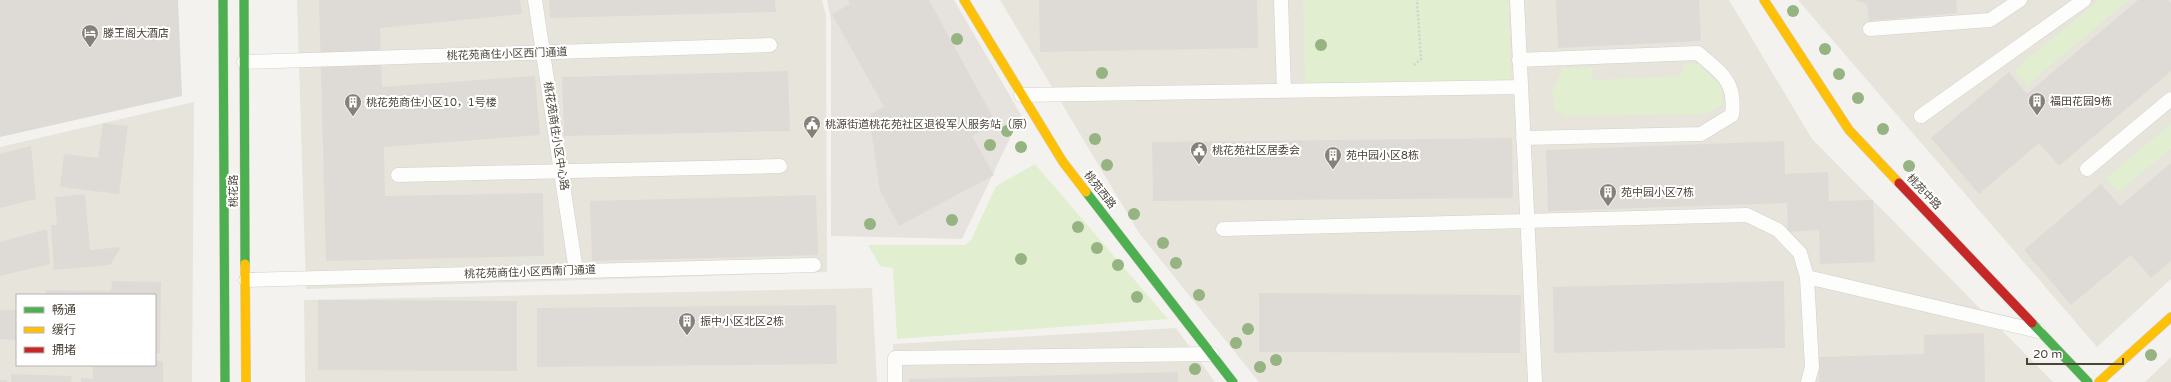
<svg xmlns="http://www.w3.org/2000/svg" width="2171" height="382" font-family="'Varela Round','Noto Sans SC',sans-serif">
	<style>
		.residential { fill: #e7e4dc; fill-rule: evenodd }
		.green { fill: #e1eecf }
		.parking { fill: #e6e3df }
		.building { fill: #dedbd6 }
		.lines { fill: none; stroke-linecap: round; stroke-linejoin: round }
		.lane-casing { stroke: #d2d0cb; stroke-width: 15 }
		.fast-casing { stroke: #d3cfc5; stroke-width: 10 }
		.slow-casing { stroke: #d3cfc5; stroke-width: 10 }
		.jam-casing { stroke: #d3cfc5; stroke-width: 10 }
		.path { stroke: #d3d2cc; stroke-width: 2.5; stroke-dasharray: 2 2; stroke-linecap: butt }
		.lane { stroke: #fdfdfc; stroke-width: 14 }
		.fast { stroke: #4caf50; stroke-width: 9 }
		.slow { stroke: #ffc107; stroke-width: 9 }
		.jam { stroke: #c62828; stroke-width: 9 }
		.tree { fill: #96b382 }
		.labels { text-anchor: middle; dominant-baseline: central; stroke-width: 4; stroke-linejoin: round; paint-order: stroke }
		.poi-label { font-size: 11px; fill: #4b4439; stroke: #fff; text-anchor: start }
		.street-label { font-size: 11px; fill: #4b4439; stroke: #fff }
	</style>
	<rect width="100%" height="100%" fill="#f4f2ee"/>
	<path class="residential" d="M297,0H822L826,16L827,272L306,289Z
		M1000,0H1729L1812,139L2053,382H1259L1139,233Z
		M1798,0H2171V279L2097,347Z
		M194,102L192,382H0V147ZM17,295H155V365H17Z
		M872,288L877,382H305L304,300Z
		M1176,328L1215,382H894L893,344Z
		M2171,357V382H2145Z"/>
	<path class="green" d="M1303,0H1509L1511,81L1305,85Z
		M2099,0H2129L2027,85L2014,70Z
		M1685,63L1699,64L1721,86L1724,104L1704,114L1567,116L1555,110L1552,90L1563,68L1592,67L1593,80L1680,76Z
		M2171,124V149L2118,192L2106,178Z
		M1035,164L1168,319L897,339L893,268L880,266L868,245H965L971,240L996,186Z"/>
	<path class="parking" d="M827,0H954L1021,115L962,239L831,236V20Z"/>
	<path class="building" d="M0,0H178L182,96L0,137Z
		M319,0H520L522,14L380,28L382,87L535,76L540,135L384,147L385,196L543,193L544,256L326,261Z
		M549,0H775L776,12L550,18Z
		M848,0H929L996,123L972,136L994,175L899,226L880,191L869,115L884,107L832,14L850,4Z
		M1039,0H1257L1258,48L1040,52Z
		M1556,0H1699L1701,41L1558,48Z
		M1854,0H1956L1957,13L1869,21L1867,4Z
		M2138,0H2168L2171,3V71L2059,166L2039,143L1979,194L1931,138L2009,72L2027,94Z
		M788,71L790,131L564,136L562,77Z
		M103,123L128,126L119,194L60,187L64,154L98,158Z
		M1512,138L1513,198L1153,201L1152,142Z
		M1784,141L1785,174L1828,172L1829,201L1873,200L1875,262L1820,264L1819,230L1788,232L1787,203L1548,211L1546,150Z
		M31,146L36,199L0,208V154Z
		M2171,163V261L2151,278L2131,255L2071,305L2024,250L2101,184L2120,206Z
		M85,194L90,250L121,247L110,265L54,270L51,225H57L55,197Z
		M816,195L818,255L592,261L590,201Z
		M47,229L50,264L0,276V242Z
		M112,281L161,282L160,353H155V295H46V290L111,291Z
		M1784,281L1785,348L1554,353L1553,287Z
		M1259,293L1521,295L1520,353L1259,352Z
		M318,300L517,301V371L318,370Z
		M836,305L837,364L537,367V308Z
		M0,310H17V340L0,339Z
		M1984,333L1985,382H1819L1818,357L1924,354V335Z
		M155,360L163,361V382H81V378L93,379V365H155Z
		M1178,372V382H909V379Z
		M11,374L72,376L71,382H11Z
		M0,380H7V382H0Z"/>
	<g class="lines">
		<g class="lane-casing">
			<path id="lane" d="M535,0L576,271
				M1281,0L1284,91
				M1517,0L1535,382
				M1870,29L1990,20L2020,0
				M1519,60L1698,53C1722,74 1736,81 1732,115L1701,134L1523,138
				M244,62L770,45
				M1021,95L1521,87
				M1921,116L2084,0
				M2087,169L2171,99
				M398,175L780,166
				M1223,229L1747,215L1778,230L1800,253L1807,277L1812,367L1808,382
				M1807,277L2038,331
				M246,280L814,265
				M895,382V358L1212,354"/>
		</g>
		<g class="fast-casing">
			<path id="fast" d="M223,0L225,382
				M244,0L245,264
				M1086,192L1233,382
				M2032,323L2088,382"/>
		</g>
		<g class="slow-casing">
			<path id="slow" d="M964,0L1063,162L1086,192
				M1764,0L1849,130L1899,183
				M245,264L246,382
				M2099,382L2171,317"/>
		</g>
		<g class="jam-casing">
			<path id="jam" d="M1899,183L2032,323"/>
		</g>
		<path class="path" d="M1414,65L1421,59L1417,0"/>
		<use href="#lane" class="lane"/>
		<use href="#fast" class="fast"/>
		<use href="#slow" class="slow"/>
		<use href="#jam" class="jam"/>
	</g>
	<g class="tree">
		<circle cx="1793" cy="11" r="6"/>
		<circle cx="957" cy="39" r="6"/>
		<circle cx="1321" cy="45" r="6"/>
		<circle cx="1825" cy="49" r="6"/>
		<circle cx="1102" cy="73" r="6"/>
		<circle cx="1839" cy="74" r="6"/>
		<circle cx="1858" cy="98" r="6"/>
		<circle cx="1883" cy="129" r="6"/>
		<circle cx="1007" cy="131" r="6"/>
		<circle cx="1095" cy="139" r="6"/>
		<circle cx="990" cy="145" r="6"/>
		<circle cx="1021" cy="147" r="6"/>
		<circle cx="1107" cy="165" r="6"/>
		<circle cx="1909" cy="166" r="6"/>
		<circle cx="1134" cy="214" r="6"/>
		<circle cx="952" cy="220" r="6"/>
		<circle cx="870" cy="224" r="6"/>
		<circle cx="1078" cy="227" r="6"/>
		<circle cx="1163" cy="243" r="6"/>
		<circle cx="1097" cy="248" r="6"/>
		<circle cx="1021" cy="259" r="6"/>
		<circle cx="1176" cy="263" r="6"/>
		<circle cx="1118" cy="265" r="6"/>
		<circle cx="1199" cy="295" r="6"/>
		<circle cx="1137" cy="297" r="6"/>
		<circle cx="1248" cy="329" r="6"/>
		<circle cx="1236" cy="343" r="6"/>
		<circle cx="2151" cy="355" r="6"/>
		<circle cx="1276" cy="360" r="6"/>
		<circle cx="1260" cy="367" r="6"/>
		<circle cx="1195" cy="369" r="6"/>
	</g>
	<defs>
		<g id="hotel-pin" transform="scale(0.9)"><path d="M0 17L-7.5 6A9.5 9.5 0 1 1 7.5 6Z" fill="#868178" stroke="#fff"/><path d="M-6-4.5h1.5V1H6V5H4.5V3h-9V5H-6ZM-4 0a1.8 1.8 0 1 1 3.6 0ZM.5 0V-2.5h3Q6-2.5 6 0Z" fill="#fff"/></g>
		<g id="building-pin" transform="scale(0.9)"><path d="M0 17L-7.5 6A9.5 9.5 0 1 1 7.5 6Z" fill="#868178" stroke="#fff"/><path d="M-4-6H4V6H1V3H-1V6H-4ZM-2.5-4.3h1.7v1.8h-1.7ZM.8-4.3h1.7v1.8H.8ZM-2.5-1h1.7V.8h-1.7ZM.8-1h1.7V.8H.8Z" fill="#fff"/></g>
		<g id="civic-pin" transform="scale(0.9)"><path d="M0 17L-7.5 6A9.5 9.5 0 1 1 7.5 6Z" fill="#868178" stroke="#fff"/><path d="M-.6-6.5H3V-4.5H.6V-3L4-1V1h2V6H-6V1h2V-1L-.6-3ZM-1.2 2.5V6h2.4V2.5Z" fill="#fff"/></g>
	</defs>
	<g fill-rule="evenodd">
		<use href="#hotel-pin" x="90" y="33"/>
		<use href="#building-pin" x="2037" y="101"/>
		<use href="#building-pin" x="353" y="102"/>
		<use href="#civic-pin" x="812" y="124"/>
		<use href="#civic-pin" x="1199" y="150"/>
		<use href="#building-pin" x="1333" y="155"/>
		<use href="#building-pin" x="1608" y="192"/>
		<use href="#building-pin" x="687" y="321"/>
	</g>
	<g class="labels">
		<g class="poi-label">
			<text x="103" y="33">滕王阁大酒店</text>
			<text x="2050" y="101">福田花园9栋</text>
			<text x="366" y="102">桃花苑商住小区10，1号楼</text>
			<text x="825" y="124">桃源街道桃花苑社区退役军人服务站（原）</text>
			<text x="1212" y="150">桃花苑社区居委会</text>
			<text x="1346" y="155">苑中园小区8栋</text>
			<text x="1621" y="192">苑中园小区7栋</text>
			<text x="700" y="321">振中小区北区2栋</text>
		</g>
		<g class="street-label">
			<text transform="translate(507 54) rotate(-2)">桃花苑商住小区西门通道</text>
			<text transform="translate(556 136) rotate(81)">桃花苑商住小区中心路</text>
			<text transform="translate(1100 190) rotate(52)">桃苑西路</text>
			<text transform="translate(233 191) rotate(-90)">桃花路</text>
			<text transform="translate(1924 192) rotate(46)">桃苑中路</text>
			<text transform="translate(530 272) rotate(-2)">桃花苑商住小区西南门通道</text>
		</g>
	</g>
	<rect x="16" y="294" width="140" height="72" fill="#ffffff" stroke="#b7b4b0"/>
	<rect x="24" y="307" width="20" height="6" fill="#4caf50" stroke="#b7b4b0"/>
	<text x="52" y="314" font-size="12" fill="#4b4439">畅通</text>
	<rect x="24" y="327" width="20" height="6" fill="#ffc107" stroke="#b7b4b0"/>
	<text x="52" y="334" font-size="12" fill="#4b4439">缓行</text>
	<rect x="24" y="347" width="20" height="6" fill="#c62828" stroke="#b7b4b0"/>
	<text x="52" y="354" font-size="12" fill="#4b4439">拥堵</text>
	<path d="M2027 358v6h96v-6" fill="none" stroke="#4b4439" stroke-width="2"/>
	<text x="2033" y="358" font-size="12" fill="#4b4439" stroke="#ffffff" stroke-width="3" paint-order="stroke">20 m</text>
</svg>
